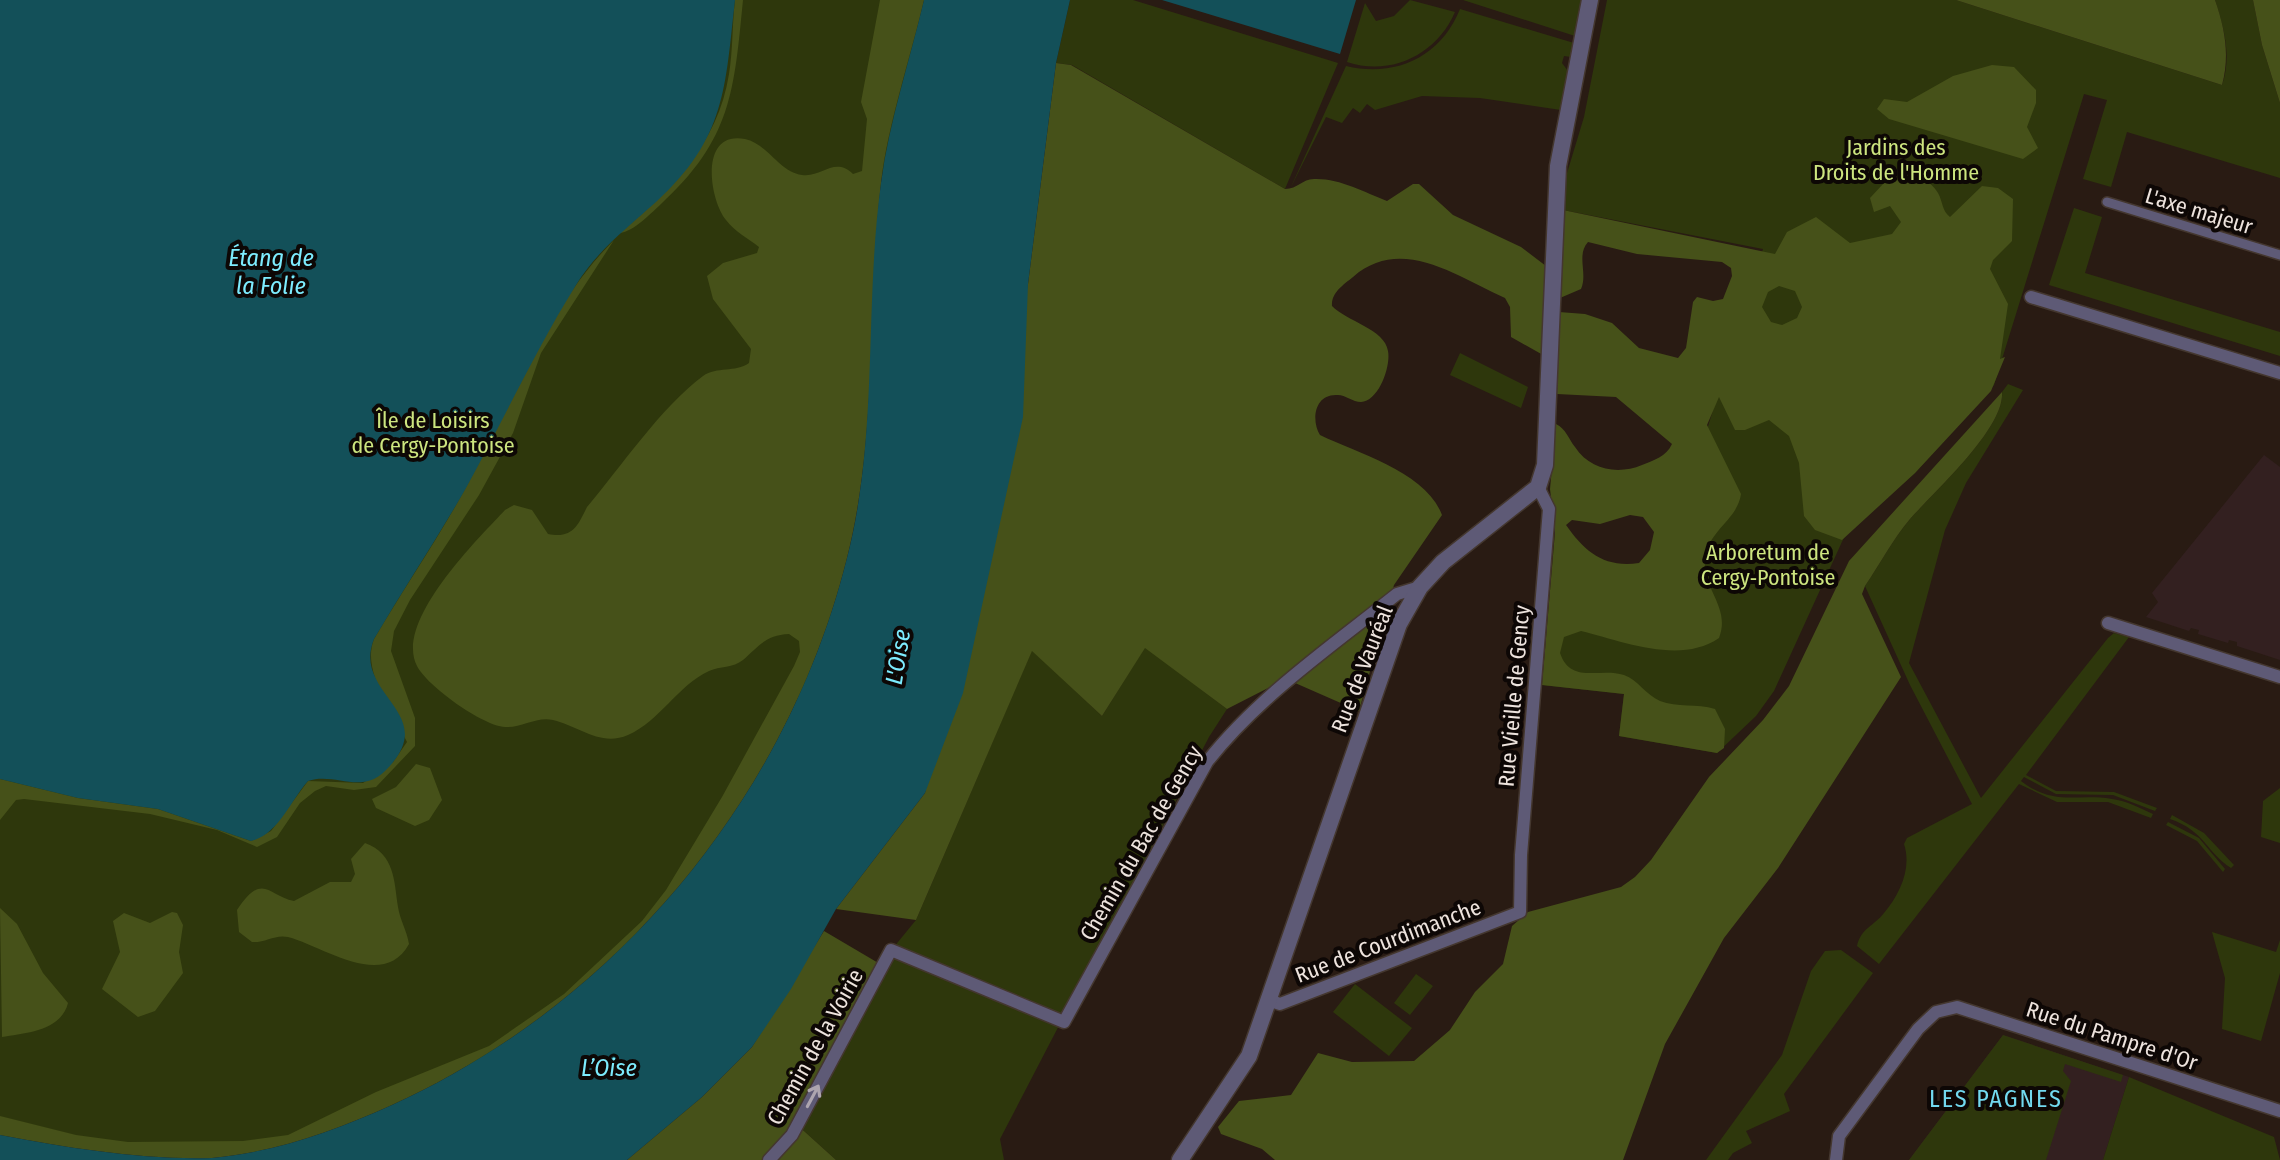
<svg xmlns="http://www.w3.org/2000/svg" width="2280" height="1160" font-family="'Fira Sans Condensed',sans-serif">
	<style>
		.education { fill: #332020 }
		.green { fill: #2e370c }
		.forest { fill: #465119; fill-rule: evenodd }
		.water { fill: #135059 }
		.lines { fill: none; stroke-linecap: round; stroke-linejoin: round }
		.pedestrian-casing { stroke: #44372f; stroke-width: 12 }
		.minor-casing { stroke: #44372f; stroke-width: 15 }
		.tertiary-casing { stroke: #44372f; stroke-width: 19 }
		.pedestrian { stroke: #5e5a76; stroke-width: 9 }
		.minor { stroke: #5e5a76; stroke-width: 12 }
		.tertiary { stroke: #5e5a76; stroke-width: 16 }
		.oneway { stroke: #ada5af }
		.labels { text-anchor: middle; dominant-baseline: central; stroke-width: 8; stroke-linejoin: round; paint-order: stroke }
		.park-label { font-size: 22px; fill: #cde57f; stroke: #0d0705 }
		.street-label { font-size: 22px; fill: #ede3dd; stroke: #0d0705 }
		.water-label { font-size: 24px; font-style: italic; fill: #7decfe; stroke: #0d0705 }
		.neighbourhood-label { font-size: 24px; letter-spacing: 2px; fill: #72d9ef; stroke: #0d0705 }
	</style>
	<rect width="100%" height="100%" fill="#291b13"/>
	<path class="education" d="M2264,455L2280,467V660L2237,646V642L2229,640L2228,643L2198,634L2199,630L2191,628L2189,631L2146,617L2158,602L2152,593Z
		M2003,1035L2129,1077L2103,1160H1909Z"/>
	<path class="green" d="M0,0H924L881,180L831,614L802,692L632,941L483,1059L257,1152L0,1135Z
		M1070,0H1133L1338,63L1285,189L1072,65L1056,63Z
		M1410,0L1455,12C1437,54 1391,77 1347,62L1365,3L1376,21L1394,16Z
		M1463,0H1582L1575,36Z
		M1607,0H1956L2222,85C2232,56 2224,28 2215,0H2253L2262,45L2280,103V178L2127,132L2111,187L2083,179L2107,100L2084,94L1994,385L1915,473L1846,533L1774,691L1756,716L1717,753L1619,736L1624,694L1542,685L1549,617L1648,622C1685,497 1725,374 1763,249L1563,210L1564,183L1584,117Z
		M1460,9L1574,43L1571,57L1564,56L1562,63L1568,71L1561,110L1480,98L1422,96L1375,110L1367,104L1360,113L1353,108L1342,123L1326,117L1290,189L1346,66C1395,78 1441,57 1460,9Z
		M2074,208L2102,217L2085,273L2280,332V356L2049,285Z
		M1460,353L1528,387L1521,408L1450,375Z
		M2008,384L2023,390L1966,483L1945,530L1909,663L1981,798L2108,638L2114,633L2129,637L2026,775L2056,791L2114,792L2157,808L2155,811L2113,795L2056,794L2024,777L2021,781C2055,807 2076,793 2112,799C2127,801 2140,808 2153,814L2151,818L2108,802H2057L2019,784L1879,964L1857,946C1861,928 1874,926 1884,913C1900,894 1912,868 1904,844L1907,838L1972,804L1910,685L1865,586C1880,564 1893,539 1910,519C1934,492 2005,428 2002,392Z
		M1145,647L1227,709L1209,737L1000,1139L1004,1160H836L794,1122L880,964L916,920L1032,650L1102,716Z
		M2280,788V843L2261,837L2263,801Z
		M2172,815L2204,833L2234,865L2231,868C2206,852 2205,831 2170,819Z
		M2168,822L2199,838L2225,869L2223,872L2197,841L2166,825Z
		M2212,932L2276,952L2280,940V973L2261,1041L2222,1029L2225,978Z
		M1841,950L1873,973L1784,1094L1790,1111L1746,1131L1752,1143L1733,1153L1728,1160H1706L1782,1055L1811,971L1825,951Z
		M1416,974L1433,986L1410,1015L1394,1003Z
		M1355,984L1412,1028L1389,1056L1333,1012Z
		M2003,1035L2123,1075L2121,1082L2065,1064L2063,1071L2071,1081L2046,1160H1909Z
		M2129,1077L2274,1137L2280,1160H2103Z"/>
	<path class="forest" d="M735,0H743C734,91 732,139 660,205C649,215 634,231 620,233C671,189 718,144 729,74C733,50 732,25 735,0Z
		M880,0H924C911,56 887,127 881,183C867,308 878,435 847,558C787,798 617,1003 392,1105C334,1131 276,1152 212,1158C140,1160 70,1148 0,1135V1116L76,1135L128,1142L243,1141L288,1135L376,1092L489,1046L564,994L642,921L666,890L722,797L794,666L800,652L799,641L789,634C766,635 759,646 743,660C733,668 720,666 709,671C677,686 660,721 628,735C600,747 579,726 553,720C537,716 521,728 505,727C483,726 427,686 417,666C394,622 476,541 505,510L514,505L532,510L548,534C573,539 578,525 587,507C620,468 662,406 703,376C717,366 735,373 749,363L751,349L713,299L707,276L723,263L757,253L759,247C748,238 735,232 726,220C709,199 699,130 745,139C768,144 779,172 802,175C822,178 834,156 853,174L862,171L867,119L861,102Z
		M1956,0H2215C2225,29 2230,55 2222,85Z
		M2253,0H2280V103L2262,45Z
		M1056,63L1071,65L1285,189C1298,189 1302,179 1314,179C1339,178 1364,192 1387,201L1413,184H1419L1453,215L1521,247L1546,266L1543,355L1511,337L1510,307L1505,298C1456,276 1401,235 1353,277C1343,285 1331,293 1332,306C1346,321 1385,329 1388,351C1391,366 1379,401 1361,402C1353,402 1345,395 1338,395C1314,393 1311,421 1320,435C1359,454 1426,472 1442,515L1394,585L1359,711L1286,679L1227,709L1145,648L1102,716L1032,651L916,920L836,909L925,793L1028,284Z
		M1992,65L2014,67L2036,90V103L2027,127L2038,148L2023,159L1889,119L1877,109L1884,99L1907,102L1953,76Z
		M1896,170C1912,173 1929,178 1938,193C1943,202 1942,211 1950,217L1982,186L1998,188L2013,199L2012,241L1993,260L1990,269L2008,304L2000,359L2005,357L1991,391L1915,473L1842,540L1815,530L1804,516L1799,463L1789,436L1769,420L1745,430H1735L1719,397L1707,425L1741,494C1737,521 1708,530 1705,559C1702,589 1731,607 1719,638C1680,665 1622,641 1581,631L1564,637L1560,653C1571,685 1600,667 1624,675C1638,680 1646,695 1660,701C1677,708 1697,703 1715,709L1725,729L1724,748L1717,753L1619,736L1624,694L1542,685L1555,532L1550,489L1556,424C1566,429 1568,438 1575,447C1590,470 1618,475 1642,465C1654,460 1666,457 1672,444L1616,397L1557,394L1559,312L1585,314L1612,323L1639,348L1678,358L1686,348L1693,302L1697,297L1713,301L1723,299L1732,276L1731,268L1722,262L1637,254L1588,242C1576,255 1588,274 1581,289L1560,298L1563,210L1775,254L1787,232L1816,217L1850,243L1892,234L1901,222L1890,206L1874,212L1870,198ZM1779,286L1795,291L1802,307L1797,318L1782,325L1771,322L1762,307L1768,292ZM1630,515L1643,517L1654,532L1650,550L1639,563C1604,568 1585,552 1566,525L1572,520L1600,524Z
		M614,240L541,353L513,433L479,495L410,600L394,631L391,651L415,718V746L376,787L354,790L326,786L315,791L300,803L277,837L257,847L217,830L150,814L24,799L16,800L0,820V779L78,798L158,809L251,841L271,831L308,781L363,783L393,762L407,742C393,713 361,671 374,639C404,588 438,539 466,487C512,404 546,308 614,240Z
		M2002,392C2005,428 1934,492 1910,519C1893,539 1880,564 1865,586L1862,594L1901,677L1778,868L1724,938L1665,1044L1623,1160H1275L1262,1149L1221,1134L1218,1127L1239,1101L1291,1095L1318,1053L1352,1062L1414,1061L1450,1030L1475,992L1503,964L1512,926L1528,912L1621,887L1635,877L1651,860L1709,777L1763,720L1789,686L1849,561Z
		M416,764L430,768L442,800L429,820L415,826L376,808L372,799L396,787Z
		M365,843C395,854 394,881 398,907C400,920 407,931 409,944C383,991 323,946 288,937C275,934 265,943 252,942L239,932L237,910C263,871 268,896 294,901L330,882H351L355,874L351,859Z
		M0,908L17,924L43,973L68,1003C61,1031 26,1033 2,1037Z
		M172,912L177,913L183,925L179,952L183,973L155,1011L138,1017L102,989L120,952L113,921L124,913L150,923Z
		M824,931L880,964L794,1122L836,1160H627L702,1097L752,1047Z"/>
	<path class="water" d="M0,0H735C725,88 726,138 656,202C627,228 596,252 576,285C535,351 503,421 466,488C437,539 404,588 374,639C351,696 444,713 385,771C361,795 335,772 308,781C290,801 279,834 251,841L158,809L78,798L0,779Z
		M924,0H1070L1056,63L1028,284L1023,417L963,693L925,793L836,909L791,989L752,1047L702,1097L627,1160H0V1135C70,1148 140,1160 212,1158C276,1152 334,1131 392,1105C617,1003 787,798 847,558C879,434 864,308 881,183C889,122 910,60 924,0Z
		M1162,0H1356L1340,54Z"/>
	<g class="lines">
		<g class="pedestrian-casing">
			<path id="pedestrian" d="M2107,202L2280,255"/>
		</g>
		<g class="minor-casing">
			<path id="minor" d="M2031,297L2280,373
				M2108,623L2280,677
				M1271,1001L1280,1004L1520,912L1521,855L1549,509L1538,487
				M769,1160L792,1135L891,950L1064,1022L1207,762C1259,696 1332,646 1397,594L1420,587
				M1836,1160L1839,1136L1918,1029L1936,1012L1957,1007L2280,1111"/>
		</g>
		<g class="tertiary-casing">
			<path id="tertiary" d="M1180,1160L1249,1056L1399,624L1420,587L1443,562L1538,487L1545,465L1558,166L1590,0"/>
		</g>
		<use href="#pedestrian" class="pedestrian"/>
		<use href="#minor" class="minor"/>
		<use href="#tertiary" class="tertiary"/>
	</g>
	<defs><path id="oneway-shaft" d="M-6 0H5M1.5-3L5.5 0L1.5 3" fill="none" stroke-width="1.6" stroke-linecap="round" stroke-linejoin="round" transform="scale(2)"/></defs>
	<use class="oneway" href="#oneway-shaft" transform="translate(813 1096) rotate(-62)"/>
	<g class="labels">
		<g class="park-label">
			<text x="1896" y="147">Jardins des<tspan x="1896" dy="25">Droits de l'Homme</tspan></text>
			<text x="433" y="420">Île de Loisirs<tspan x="433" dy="25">de Cergy-Pontoise</tspan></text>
			<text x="1768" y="552">Arboretum de<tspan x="1768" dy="25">Cergy‐Pontoise</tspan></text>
		</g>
		<g class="street-label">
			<text transform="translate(2199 211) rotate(17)">L'axe majeur</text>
			<text transform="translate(1362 669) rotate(-69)">Rue de Vauréal</text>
			<text transform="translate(1514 696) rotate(-85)">Rue Vieille de Gency</text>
			<text transform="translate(1141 843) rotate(-60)">Chemin du Bac de Gency</text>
			<text transform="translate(1388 941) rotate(-21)">Rue de Courdimanche</text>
			<text transform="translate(2112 1036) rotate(18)">Rue du Pampre d'Or</text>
			<text transform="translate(815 1047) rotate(-61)">Chemin de la Voirie</text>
		</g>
		<g class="water-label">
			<text x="271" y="258">Étang de<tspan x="271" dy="28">la Folie</tspan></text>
			<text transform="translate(898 657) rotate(-81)">L'Oise</text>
			<text x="609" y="1068">L’Oise</text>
		</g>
		<g class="neighbourhood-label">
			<text x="1996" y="1099">LES PAGNES</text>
		</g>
	</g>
</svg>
